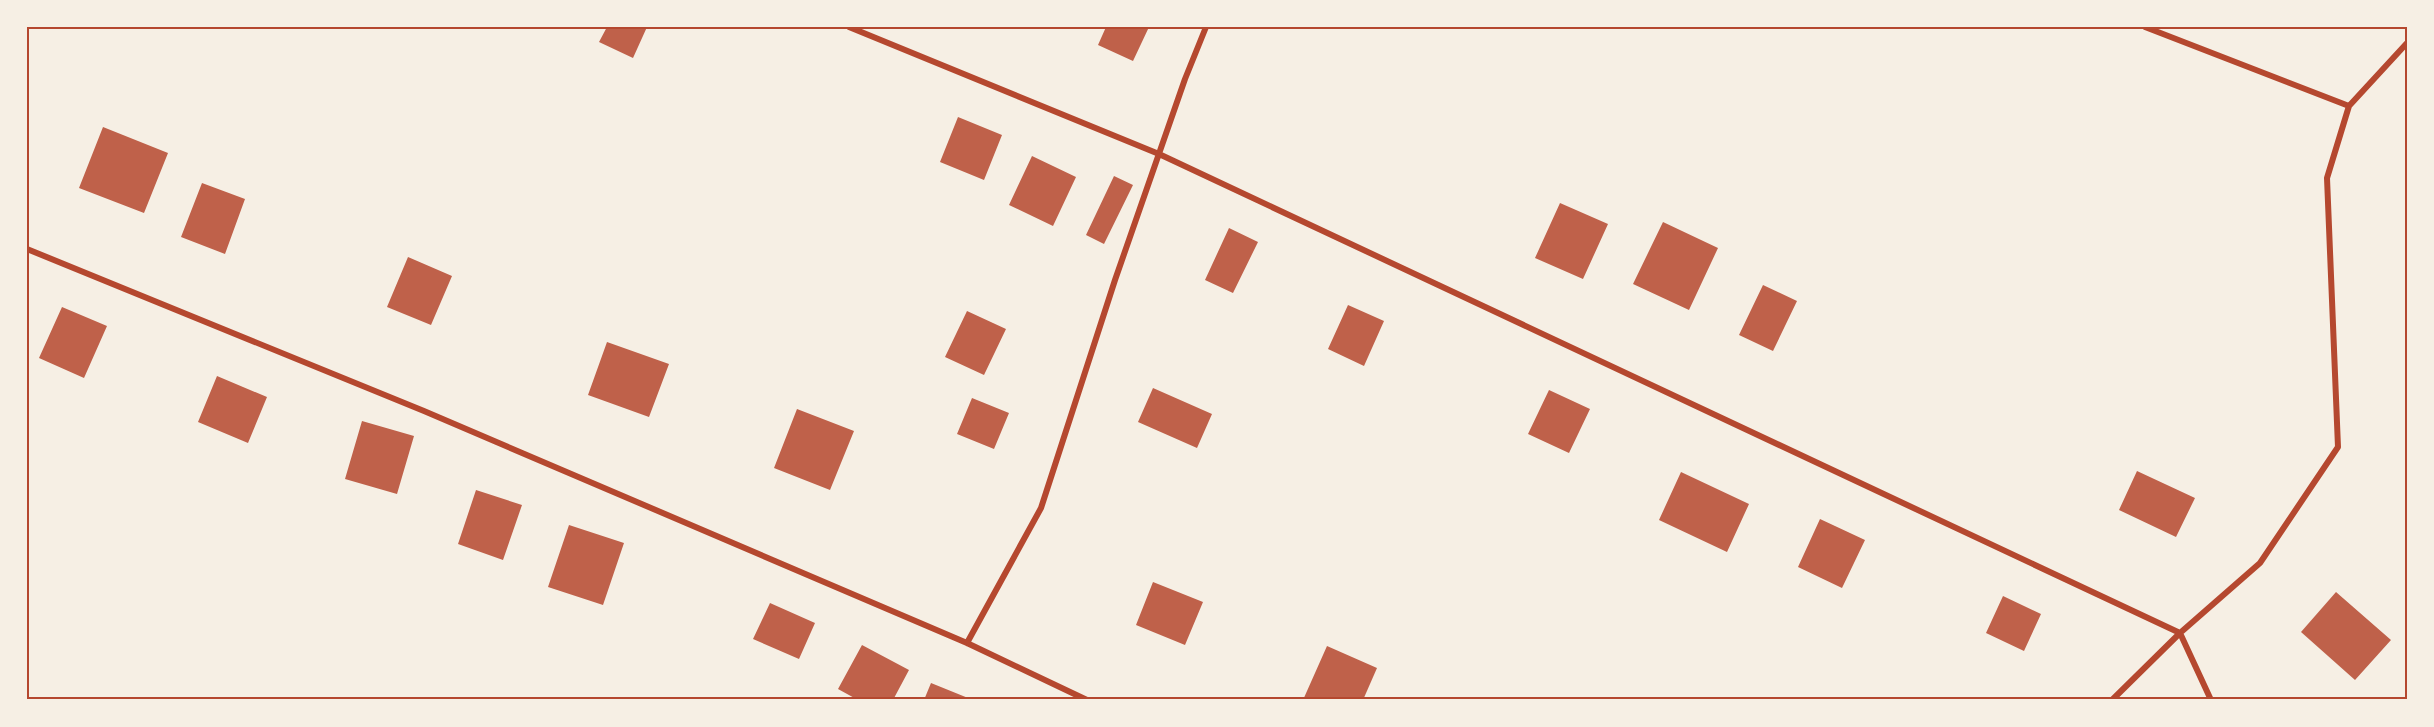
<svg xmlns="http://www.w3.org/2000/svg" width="2434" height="727" font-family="Ubuntu,sans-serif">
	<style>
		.building { fill: #bf614a }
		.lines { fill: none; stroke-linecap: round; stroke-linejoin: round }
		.minor { stroke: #b5482f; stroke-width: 6 }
		.neatline { fill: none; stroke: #b5482f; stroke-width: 2 }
	</style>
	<rect width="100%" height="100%" fill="#f6efe4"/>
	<path class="building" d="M607,27H647L633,58L599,42Z
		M1106,27H1149L1133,61L1098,45Z
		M958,117L1002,135L984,180L940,162Z
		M103,127L168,153L144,213L79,188Z
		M1032,156L1076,177L1053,226L1009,205Z
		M1114,176L1133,185L1104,244L1086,235Z
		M202,183L245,199L225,254L181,237Z
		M1560,203L1608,224L1583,279L1535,258Z
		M1663,222L1718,248L1689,310L1633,284Z
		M1229,228L1258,242L1233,293L1205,280Z
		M408,257L452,276L431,325L387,307Z
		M1763,285L1797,301L1773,351L1739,335Z
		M1348,305L1384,321L1364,366L1328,349Z
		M62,307L107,326L84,378L39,358Z
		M967,311L1006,329L984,375L945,357Z
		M607,342L669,364L649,417L588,395Z
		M217,376L267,397L248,443L198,422Z
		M1153,388L1212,414L1197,448L1138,422Z
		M1549,390L1590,409L1569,453L1528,434Z
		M972,398L1009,413L994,449L957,434Z
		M797,409L854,431L830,490L774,468Z
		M362,421L414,436L397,494L345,479Z
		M2137,471L2195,498L2176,537L2119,510Z
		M1681,472L1749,504L1727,552L1659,520Z
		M476,490L522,505L503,560L458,544Z
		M1820,519L1865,540L1842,588L1798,567Z
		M569,525L624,543L603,605L548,587Z
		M1153,582L1203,602L1185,645L1136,625Z
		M2336,592L2391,640L2355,680L2301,632Z
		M2003,596L2041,614L2024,651L1986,633Z
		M770,603L815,623L799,659L753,639Z
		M862,645L909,670L893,700H858L838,689Z
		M1327,646L1377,668L1363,700H1303Z
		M931,683L973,700H924Z"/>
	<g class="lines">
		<path class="minor" d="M849,27L1159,154L2180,633
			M2145,27L2349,106
			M27,249L424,411L967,643L1087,700
			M2180,633L2211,700
			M967,643L1041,508L1115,280L1185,79L1206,27
			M2112,700L2180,633L2260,563L2338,447L2327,178L2349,106L2407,43"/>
	</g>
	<rect width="2434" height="727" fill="none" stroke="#f6efe4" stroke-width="57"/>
	<rect x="28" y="28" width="2378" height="670" class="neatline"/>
</svg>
